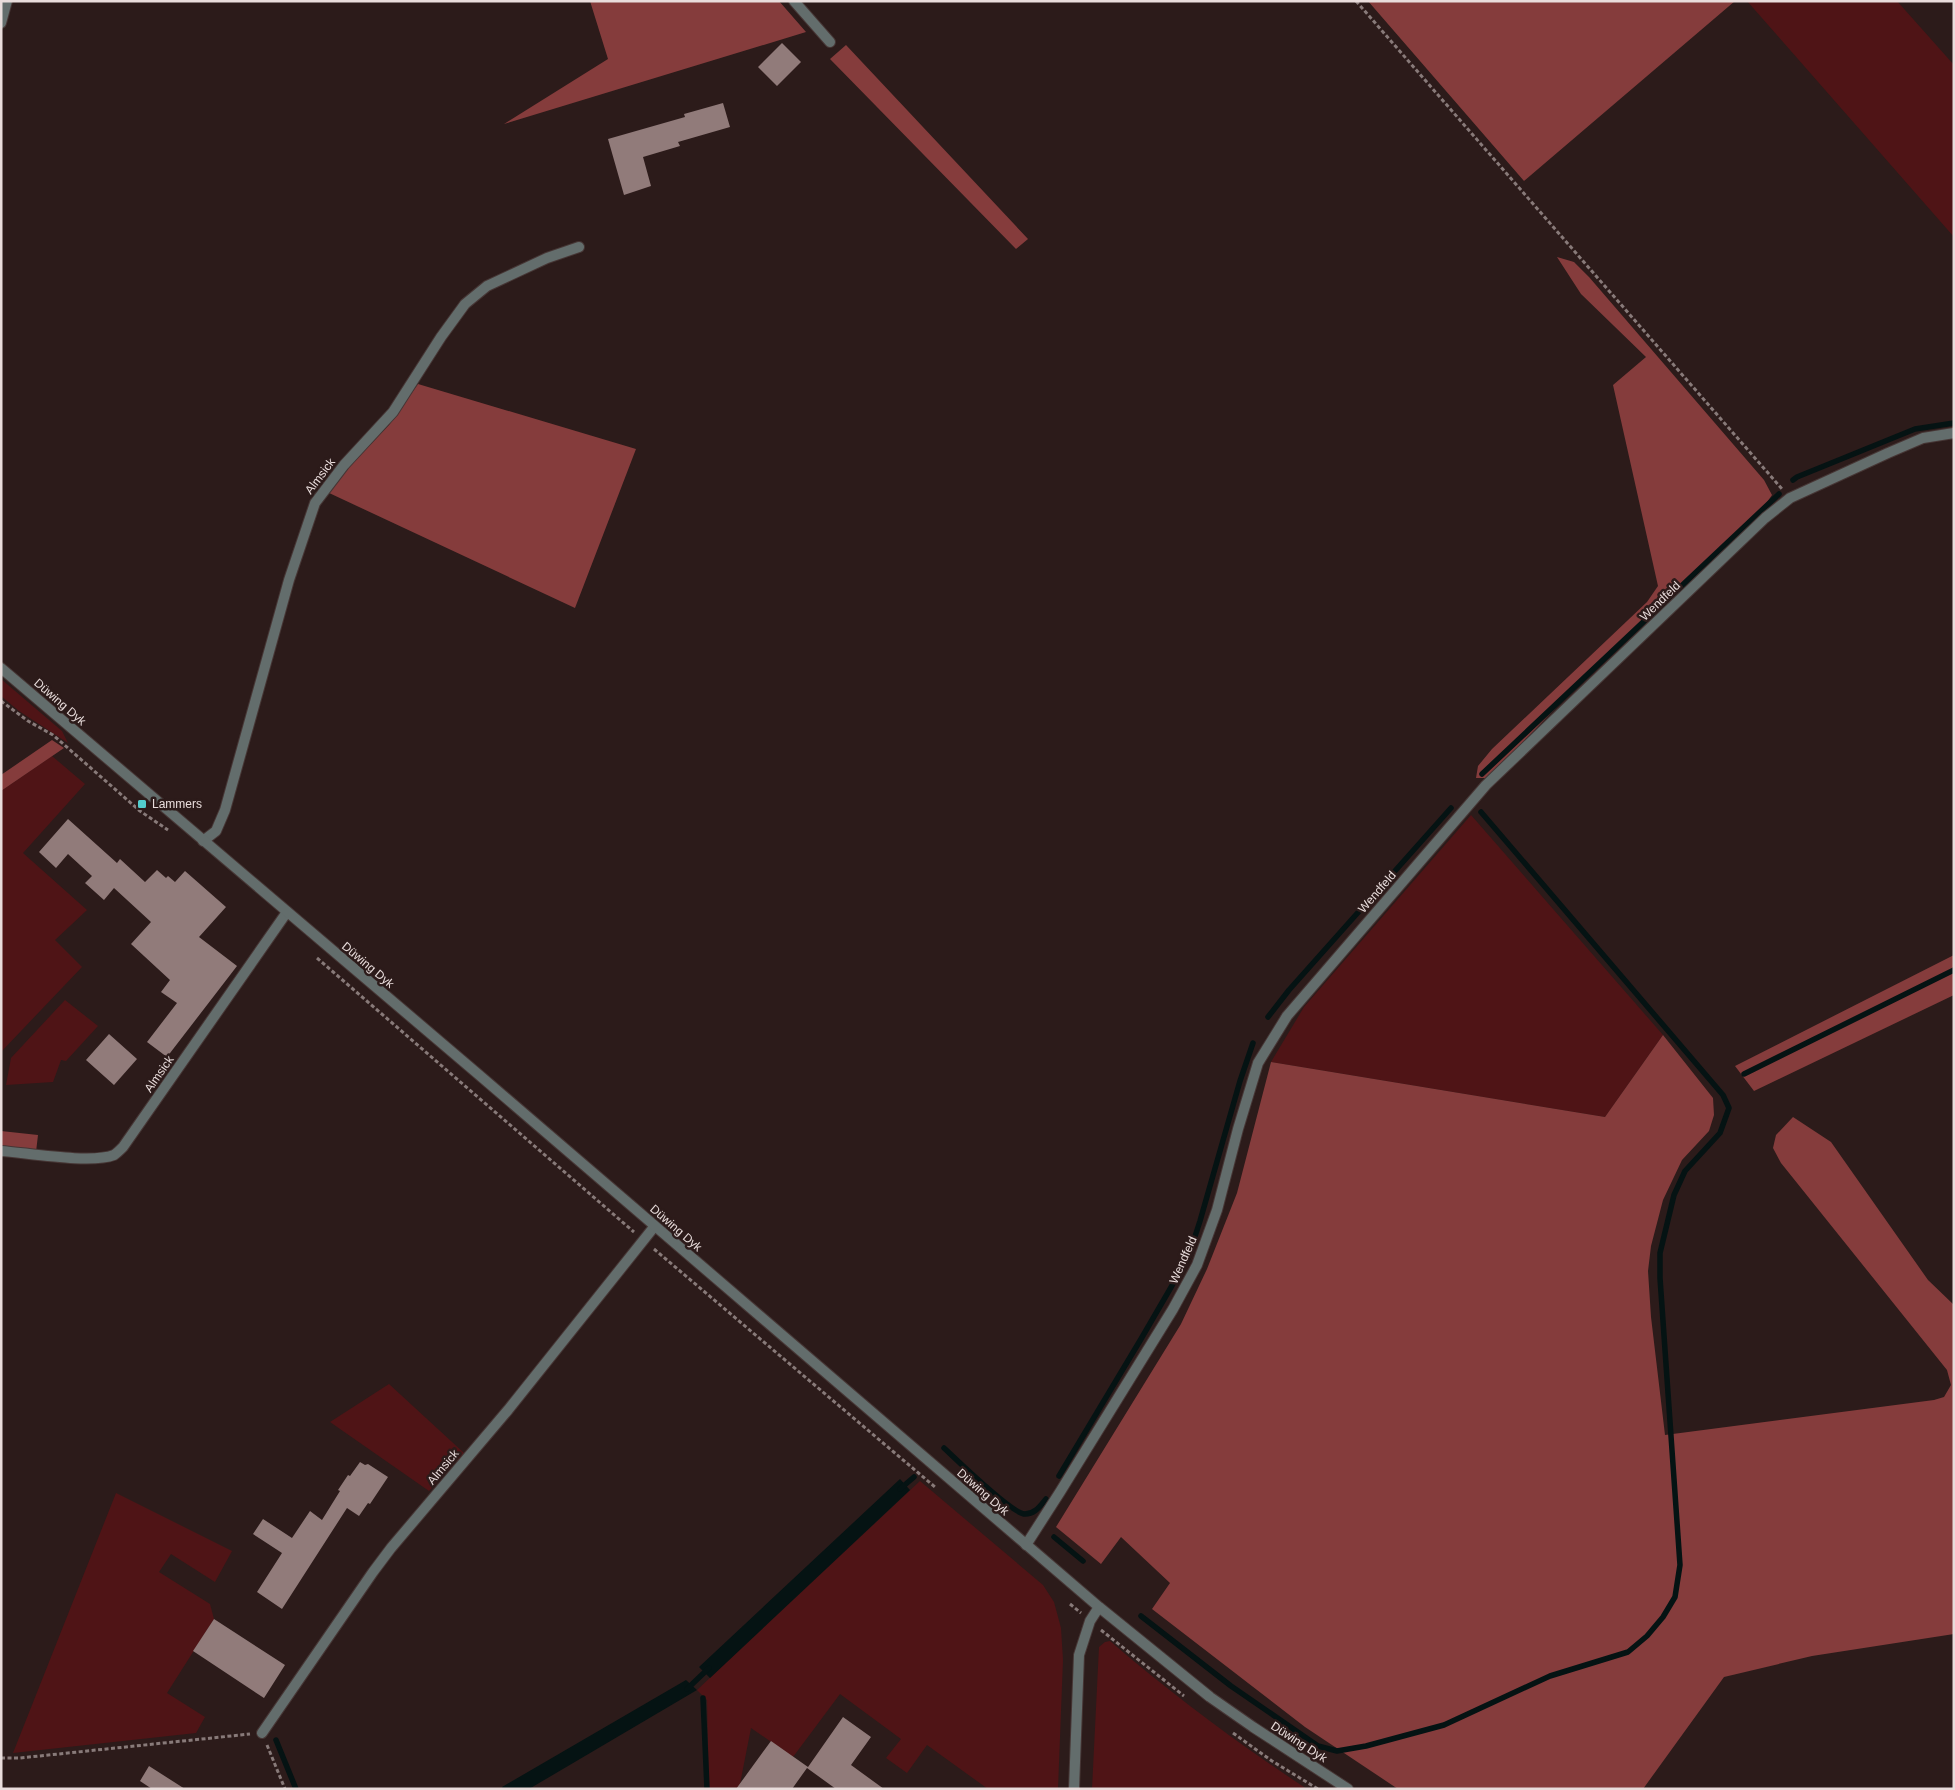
<svg xmlns="http://www.w3.org/2000/svg" width="1955" height="1790" font-family="Arial,sans-serif">
	<style>
		.green { fill: #4f1416 }
		.forest { fill: #853c3c }
		.water { fill: #051313 }
		.lines { fill: none; stroke-linecap: round; stroke-linejoin: round }
		.stream { stroke: #051313; stroke-width: 5.5 }
		.building { fill: #917b7a }
		.minor-casing { stroke: #463635; stroke-width: 12 }
		.tertiary-casing { stroke: #463635; stroke-width: 12 }
		.path { stroke: #887a79; stroke-width: 3; stroke-dasharray: 4 2.5; stroke-linecap: butt }
		.minor { stroke: #636d6c; stroke-width: 10 }
		.tertiary { stroke: #636d6c; stroke-width: 10 }
		.poi-dot { fill: #52cdcd; stroke: #2c1b1a; stroke-width: 2 }
		.labels { text-anchor: middle; dominant-baseline: central; stroke-width: 5; stroke-linejoin: round; paint-order: stroke }
		.street-label { font-size: 12px; fill: #e9dddc; stroke: #2c1b1a }
		.poi-label { font-size: 12px; fill: #e9dddc; stroke: #2c1b1a; text-anchor: start }
	</style>
	<rect width="100%" height="100%" fill="#2c1b1a"/>
	<path class="green" d="M1747,1H1897L1954,65V237Z
		M1,679L62,731L68,743L19,711L1,696Z
		M52,756L85,784L23,853L87,910L55,940L82,967L1,1052V791Z
		M1471,815L1663,1035L1605,1117L1271,1062L1304,1007Z
		M65,1000L98,1026L66,1061L61,1060L53,1082L6,1085L11,1058Z
		M389,1384L464,1453L429,1491L330,1422Z
		M920,1481L1043,1585L1054,1602L1061,1628L1063,1660L1058,1789H988L927,1745L907,1773L886,1758L901,1739L840,1694L793,1757L751,1728L739,1789H709L707,1700L697,1690Z
		M116,1493L232,1551L215,1582L171,1554L159,1572L210,1604L214,1619L167,1693L205,1717L196,1733L13,1753Z
		M1110,1641C1173,1695 1237,1743 1307,1789H1092L1099,1647L1105,1642Z"/>
	<path class="forest" d="M590,1H779L806,32L504,124L608,59Z
		M1368,1H1735L1524,181Z
		M846,45L1028,239L1016,249L830,59Z
		M1557,257L1574,262L1589,277L1764,480L1772,495L1763,508L1573,690L1488,778H1476L1478,766L1492,749L1647,602L1658,586L1613,385L1646,357L1581,294Z
		M418,384L636,449L575,608L327,492L347,469L389,425Z
		M52,740L64,748L1,791V775Z
		M1954,955V995L1754,1091L1735,1066Z
		M1663,1035L1713,1098L1714,1115L1709,1131L1682,1160L1663,1200L1651,1246L1648,1271L1651,1317L1665,1435L1934,1400L1944,1397L1951,1385L1947,1370L1781,1163L1773,1148L1776,1135L1793,1117L1831,1142L1928,1280L1954,1305V1634L1812,1656L1724,1677L1643,1789H1398L1305,1727L1152,1609L1170,1583L1121,1537L1101,1564L1056,1527L1181,1324L1207,1269L1237,1193L1271,1062L1605,1117Z
		M1,1131L38,1135L36,1152L1,1148Z"/>
	<path class="water" d="M900,1479L910,1490L710,1678L699,1667Z
		M686,1680L697,1690L529,1789H503L502,1787Z"/>
	<g class="lines">
		<path class="stream" d="M1793,480L1797,477L1915,429L1954,423
			M1482,774L1779,494
			M1268,1017L1289,990L1451,808
			M1744,1074L1954,970
			M944,1448C957,1460 1012,1514 1025,1514C1035,1514 1040,1506 1046,1499
			M1059,1476L1141,1339L1188,1258L1200,1221L1240,1081L1253,1043
			M900,1489L914,1477
			M1054,1537L1083,1561
			M1141,1616L1231,1686L1318,1746L1337,1751L1366,1746L1444,1725L1550,1676L1628,1652L1647,1636L1663,1617L1675,1597L1680,1565L1660,1278V1253L1674,1195L1685,1171L1720,1133L1729,1108L1723,1095L1481,812
			M687,1689L709,1668
			M703,1698L707,1789
			M276,1740L296,1789"/>
	</g>
	<path class="building" d="M782,43L801,62L777,86L758,67Z
		M723,103L730,127L678,142L680,146L643,157L651,186L624,195L608,139L685,117L684,114Z
		M68,819L117,863L120,859L145,882L157,870L166,878L168,876L175,882L185,871L226,907L199,937L237,966L167,1057L147,1042L177,1003L161,992L170,980L131,944L151,922L114,888L104,900L85,883L92,876L68,854L56,868L39,852Z
		M109,1034L137,1059L114,1085L86,1060Z
		M360,1462L365,1465L368,1464L388,1477L370,1504L368,1503L359,1516L347,1508L282,1609L257,1592L282,1553L253,1534L263,1519L292,1538L310,1511L322,1520L340,1491L338,1490L348,1475L350,1476Z
		M214,1619L285,1665L264,1698L193,1651Z
		M843,1717L871,1737L851,1765L884,1789H836L807,1768L792,1789H736L771,1741L808,1767Z
		M149,1766L185,1789H152L140,1781Z"/>
	<g class="lines">
		<g class="minor-casing">
			<path id="minor" d="M794,1L830,42
				M1,23L7,1
				M203,841L216,831L225,810L289,580L315,503L344,465L393,412L441,337L465,304L487,286L547,258L579,247
				M1,1151C28,1153 91,1164 114,1155C117,1153 120,1150 123,1147L287,912
				M1026,1545L1060,1492L1173,1309L1197,1265L1217,1210L1238,1129L1258,1063L1287,1016L1486,785L1765,518L1790,498L1888,453L1923,438L1954,433
				M262,1733L373,1572L391,1548L508,1410L654,1227"/>
		</g>
		<g class="tertiary-casing">
			<path id="tertiary" d="M1,668L478,1074L1099,1607L1210,1697L1253,1727L1348,1789
				M1074,1789L1079,1655L1090,1621L1099,1607"/>
		</g>
		<path class="path" d="M1356,1L1782,489
			M1,701L28,721L53,735L140,811L168,830
			M317,958L634,1232
			M654,1249L935,1487
			M1070,1604L1081,1613
			M1101,1630L1184,1696
			M1233,1733L1272,1761L1318,1789
			M267,1745L285,1789
			M1,1758H20L250,1734"/>
		<use href="#minor" class="minor"/>
		<use href="#tertiary" class="tertiary"/>
	</g>
	<rect class="poi-dot" x="137" y="799" width="10" height="10" rx="2.5"/>
	<g class="labels">
		<g class="street-label">
			<text transform="translate(320 476) rotate(-53)">Almsick</text>
			<text transform="translate(1660 601) rotate(-44)">Wendfeld</text>
			<text transform="translate(60 702) rotate(41)">Düwing Dyk</text>
			<text transform="translate(1377 892) rotate(-49)">Wendfeld</text>
			<text transform="translate(368 965) rotate(40)">Düwing Dyk</text>
			<text transform="translate(159 1074) rotate(-55)">Almsick</text>
			<text transform="translate(676 1228) rotate(41)">Düwing Dyk</text>
			<text transform="translate(1183 1260) rotate(-66)">Wendfeld</text>
			<text transform="translate(443 1467) rotate(-50)">Almsick</text>
			<text transform="translate(983 1492) rotate(41)">Düwing Dyk</text>
			<text transform="translate(1299 1742) rotate(33)">Düwing Dyk</text>
		</g>
		<g class="poi-label">
			<text x="152" y="804">Lammers</text>
		</g>
	</g>
	<rect width="1955" height="1790" fill="none" stroke="#e9dddc" stroke-width="5"/>
</svg>
